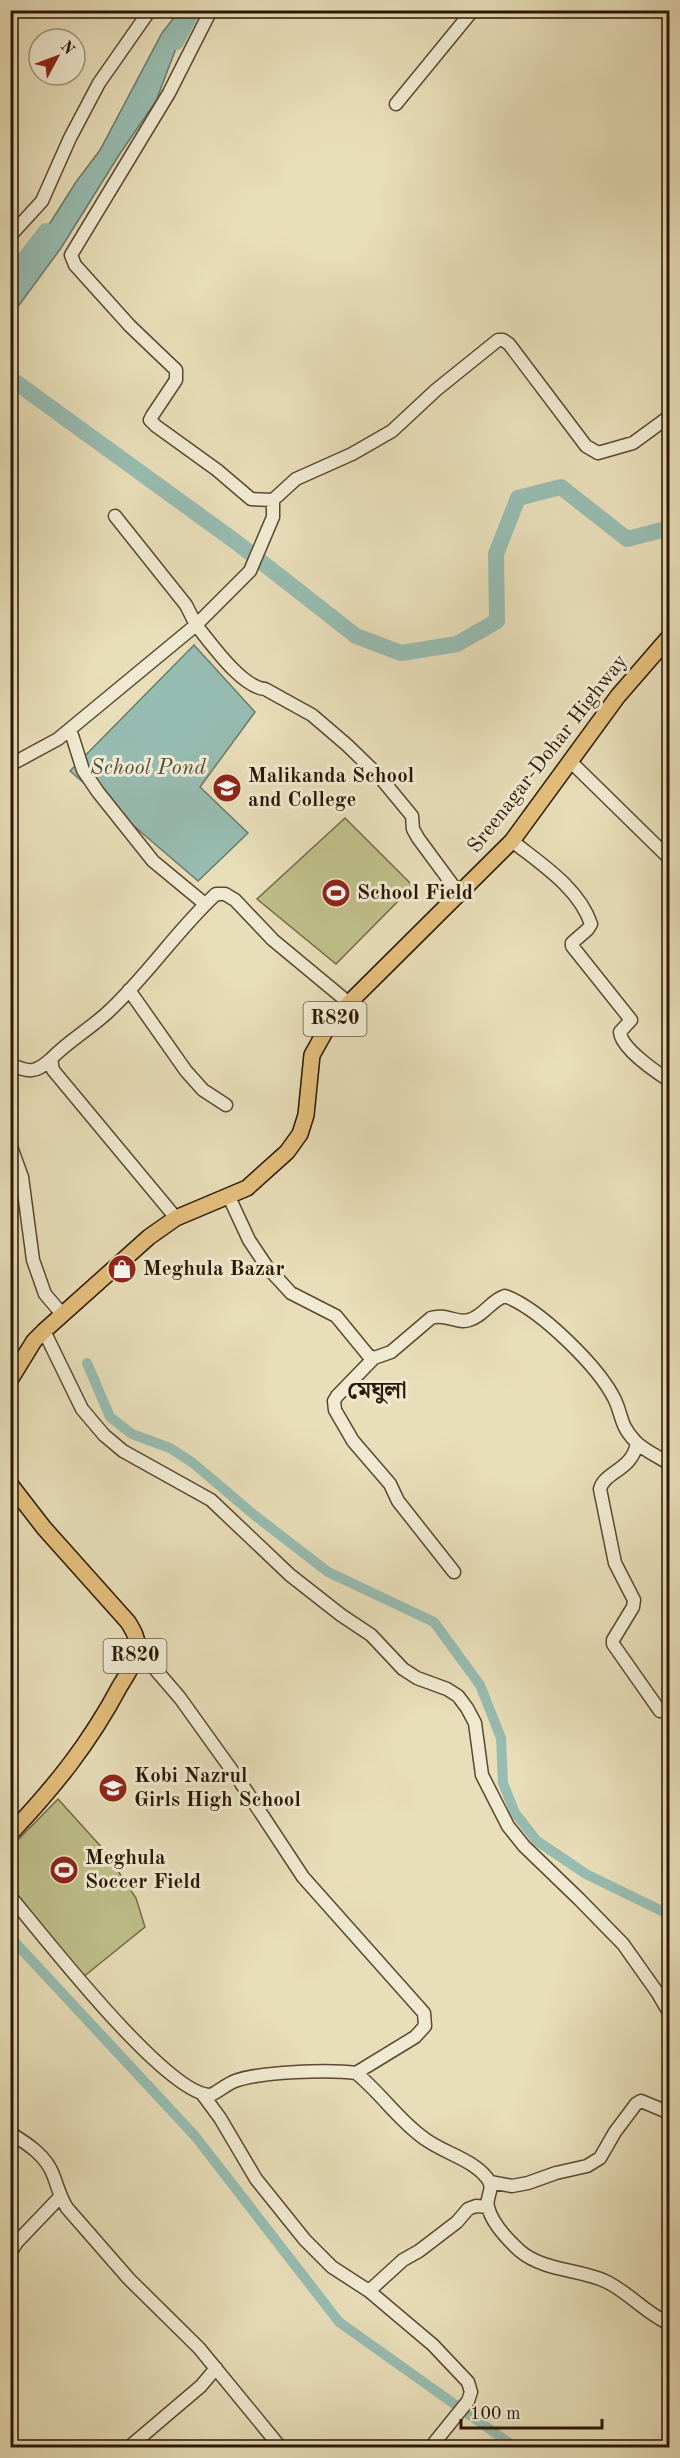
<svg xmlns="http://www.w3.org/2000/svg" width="680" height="2458" font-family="'Old Standard TT','Noto Serif Bengali',serif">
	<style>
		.green { fill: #bebf8a; stroke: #746a46; stroke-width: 1.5 }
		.water { fill: #97bcb1; stroke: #6b7a6b; stroke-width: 1.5 }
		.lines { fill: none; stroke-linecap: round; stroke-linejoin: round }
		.canal { stroke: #97bcb1; stroke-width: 10 }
		.river { stroke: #97bcb1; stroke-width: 16 }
		.minor-casing { stroke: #5a4830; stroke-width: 15 }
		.major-casing { stroke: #2a1602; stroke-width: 18 }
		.minor { stroke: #f0ead2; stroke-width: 12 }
		.major { stroke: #e4bf7c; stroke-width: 15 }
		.labels { text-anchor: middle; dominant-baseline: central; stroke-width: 6; stroke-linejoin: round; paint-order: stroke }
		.shield { fill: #f0ead2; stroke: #655640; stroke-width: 1.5 }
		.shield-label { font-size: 20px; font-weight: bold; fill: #2a1602 }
		.street-label { font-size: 21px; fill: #2a1602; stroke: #f0ead2 }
		.poi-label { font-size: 21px; font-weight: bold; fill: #2a1602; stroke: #f0ead2; text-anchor: start }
		.water-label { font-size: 22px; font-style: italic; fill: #50503f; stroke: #f0ead2 }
		.quarter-label { font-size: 24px; font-weight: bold; fill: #2a1602; stroke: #f0ead2 }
	</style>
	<rect width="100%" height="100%" fill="#e8deb9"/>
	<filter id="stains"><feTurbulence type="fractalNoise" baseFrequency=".00333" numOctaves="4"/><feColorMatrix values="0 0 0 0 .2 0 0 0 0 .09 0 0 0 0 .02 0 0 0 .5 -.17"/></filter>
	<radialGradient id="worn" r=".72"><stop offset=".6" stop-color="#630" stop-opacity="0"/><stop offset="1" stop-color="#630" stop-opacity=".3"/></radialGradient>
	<path class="green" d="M345,818L413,886L336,964L257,899Z
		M58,1799L104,1850L136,1898L145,1927L82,1978L11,1890L10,1848Z"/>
	<path class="water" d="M179,11H193L186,22L156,101L119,155L61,248L11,316V278L33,250L76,182L100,150L162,33Z
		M194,645L255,712L200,787L248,833L198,881L70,771Z"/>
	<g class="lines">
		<path class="canal" d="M87,1363L110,1417L132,1434L170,1448L193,1463L253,1514L328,1572L434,1622L480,1685L501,1738L503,1783L515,1813L537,1841L586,1874L670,1915
			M10,1937L195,2136L339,2322L516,2448"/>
		<path class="river" d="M176,42L193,10
			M10,278L46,231
			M10,378L236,542L356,636L401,653L457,644L497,621L496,554L518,498L561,487L627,539L670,528"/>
		<g class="minor-casing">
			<path id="minor" d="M211,10L169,93L71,255L75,265L130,326L176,370V380L152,416L150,420L156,426L217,470L251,499L273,500L296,479L352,454L392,431L436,390L498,340H503L509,344L586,446L598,453L633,443L670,416
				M396,104L473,10
				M10,236L42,201L70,138L99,83L150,10
				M273,500V517L250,571L196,625C211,643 241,687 265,689L312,715L347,745L379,776L412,816L413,829L418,838L460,895
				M70,729L83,770L98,792L153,861L205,904
				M570,761L670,859
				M10,765L58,739L196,625L186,605L115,516
				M512,841C541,864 579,888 591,924L588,929L572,943V946L631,1020L620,1032C621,1048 656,1072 670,1081
				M129,990L186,1071L203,1090L226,1105
				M10,1064C29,1073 36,1073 51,1059
				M10,1144L22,1177L33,1260L45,1294L62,1314
				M229,1197L249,1240L267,1267L291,1293L336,1316L368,1355L374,1358L391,1352L431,1318C445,1313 458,1324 469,1320C484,1316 491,1300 505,1296C540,1309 599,1367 615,1400C623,1418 620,1425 635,1441C643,1450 659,1457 670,1464
				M176,1218L53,1070L51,1059C68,1041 90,1029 108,1012C147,976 177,930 216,894H225L235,900L273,940L349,1003
				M44,1331L82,1409L104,1435L123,1451L211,1500L290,1575L341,1615L371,1635L403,1669L417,1678L447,1689L458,1696L467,1708L475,1723L482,1775L508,1826L524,1846L579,1899L623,1944L657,1992L670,2014
				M374,1358L337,1396L334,1401L335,1410L353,1441L390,1484L398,1501L454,1572
				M637,1443C632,1471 605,1471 600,1489L615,1563L634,1600L633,1607L613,1640V1644L660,1711
				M137,1648L180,1698L241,1783L303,1877L424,2013L425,2026L415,2037L356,2073
				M10,1896C42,1934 167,2096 211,2095C219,2091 227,2084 235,2081C259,2072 330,2069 356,2073C381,2093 399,2121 425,2139C444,2153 472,2159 487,2178C496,2189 485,2196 488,2207C492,2224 508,2240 520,2251C544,2271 578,2269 605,2281C629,2292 646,2314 670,2324
				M203,2095L220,2118L256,2179L305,2240L332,2267L369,2291L433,2345L468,2382L471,2392L468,2401L430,2448
				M10,2133C28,2144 47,2156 54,2177C58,2188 60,2197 67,2208L129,2279L199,2348L281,2448
				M490,2182L512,2186L528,2183L556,2173L587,2166L600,2158L615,2132L636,2104L641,2101L670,2113
				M10,2253L17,2242L60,2197
				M369,2291L403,2260L419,2251L457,2222L468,2209L476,2206L488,2207
				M128,2448L201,2386L216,2368"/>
		</g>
		<g class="major-casing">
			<path id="major" d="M10,1380L34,1341L44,1331L149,1237L176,1218L247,1188L287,1152L300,1134L306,1115L312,1055L326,1030L349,1003L512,841L618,696L670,636
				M10,1484L44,1528L128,1622C133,1630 138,1638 137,1648C136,1661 127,1675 120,1686C89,1744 56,1785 10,1834"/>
		</g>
		<use href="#minor" class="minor"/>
		<use href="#major" class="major"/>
	</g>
	<defs>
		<g id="school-disc" transform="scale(1.5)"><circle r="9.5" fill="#8f2418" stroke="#f0ead2"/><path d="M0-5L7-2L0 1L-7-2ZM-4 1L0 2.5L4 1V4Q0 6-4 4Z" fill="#fff"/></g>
		<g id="stadium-disc" transform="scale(1.5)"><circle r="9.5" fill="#8f2418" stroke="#f0ead2"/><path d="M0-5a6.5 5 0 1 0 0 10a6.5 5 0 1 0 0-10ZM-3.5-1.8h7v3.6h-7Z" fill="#fff"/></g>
		<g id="shop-disc" transform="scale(1.5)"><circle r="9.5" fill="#8f2418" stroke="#f0ead2"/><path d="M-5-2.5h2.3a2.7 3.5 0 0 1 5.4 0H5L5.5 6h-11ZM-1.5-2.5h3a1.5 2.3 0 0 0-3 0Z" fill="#fff"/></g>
	</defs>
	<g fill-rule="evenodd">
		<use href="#school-disc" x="227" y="788"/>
		<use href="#stadium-disc" x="336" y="893"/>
		<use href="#shop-disc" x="122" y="1269"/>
		<use href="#school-disc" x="113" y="1788"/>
		<use href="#stadium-disc" x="64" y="1870"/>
	</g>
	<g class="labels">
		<g class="shield">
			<rect x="303.5" y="1002" width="63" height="34" rx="4.5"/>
			<rect x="103.5" y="1639" width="63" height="34" rx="4.5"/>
		</g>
		<g class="shield-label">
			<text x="335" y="1019">R820</text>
			<text x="135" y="1656">R820</text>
		</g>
		<g class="street-label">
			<text transform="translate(548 754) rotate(-52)">Sreenagar-Dohar Highway</text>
		</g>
		<g class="poi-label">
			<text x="248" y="776">Malikanda School<tspan x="248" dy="24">and College</tspan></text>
			<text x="357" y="893">School Field</text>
			<text x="143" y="1269">Meghula Bazar</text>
			<text x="134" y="1776">Kobi Nazrul<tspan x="134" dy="24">Girls High School</tspan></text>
			<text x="85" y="1858">Meghula<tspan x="85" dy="24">Soccer Field</tspan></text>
		</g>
		<g class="water-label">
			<text x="148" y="768">School Pond</text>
		</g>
		<g class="quarter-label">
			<text x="377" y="1392">মেঘুলা</text>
		</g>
	</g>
	<rect width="680" height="2458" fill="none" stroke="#e8deb9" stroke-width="36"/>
	<rect x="12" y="12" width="656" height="2434" fill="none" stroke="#2a1602" stroke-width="3"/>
	<rect x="18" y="18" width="644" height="2422" fill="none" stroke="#2a1602" stroke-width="1.5"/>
	<g transform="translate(57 57) rotate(49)"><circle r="28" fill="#f0ead2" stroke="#a1957f" stroke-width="1.5"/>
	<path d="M0-4.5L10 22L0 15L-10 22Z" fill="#8f2418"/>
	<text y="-9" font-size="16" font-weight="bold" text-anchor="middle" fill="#2a1602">N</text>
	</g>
	<path d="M461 2419v9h141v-9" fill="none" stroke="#2a1602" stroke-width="3"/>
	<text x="470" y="2419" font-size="18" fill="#2a1602" stroke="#f0ead2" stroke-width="4.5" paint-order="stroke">100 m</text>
	<rect width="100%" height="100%" filter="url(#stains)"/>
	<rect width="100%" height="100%" fill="url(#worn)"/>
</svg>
